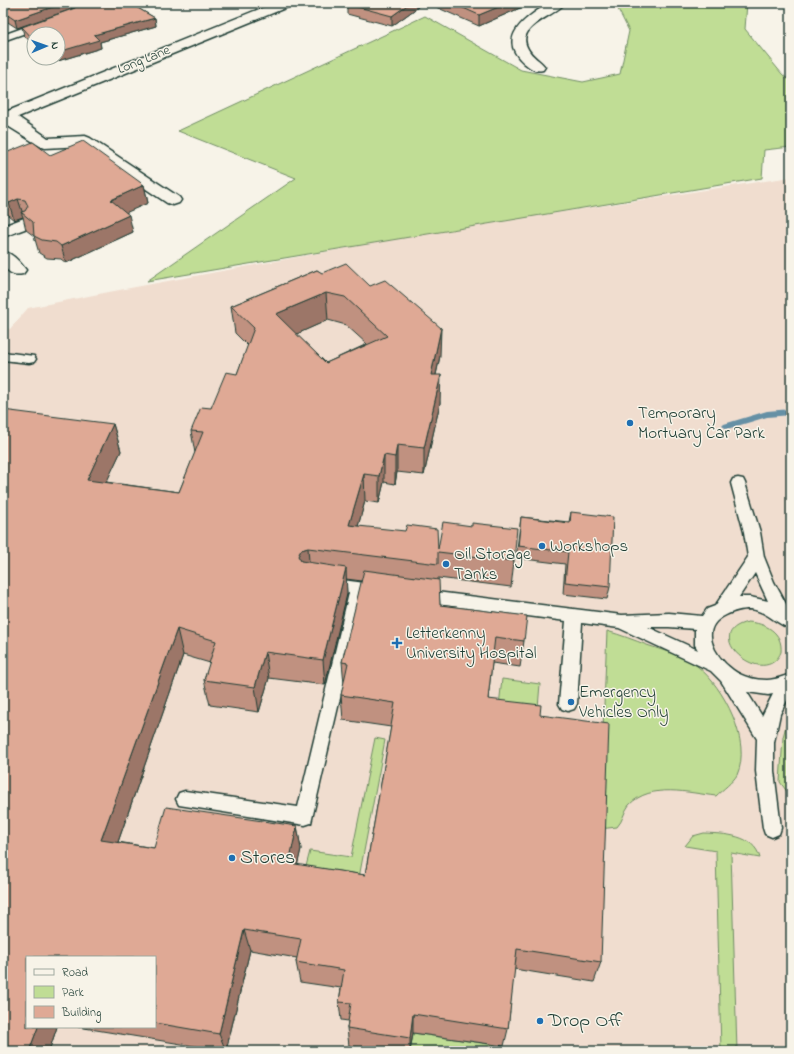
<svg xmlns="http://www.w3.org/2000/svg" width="794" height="1054" font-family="'Indie Flower',sans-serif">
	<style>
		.built { fill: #f0ddcf; fill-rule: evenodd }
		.green { fill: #c0dd95; stroke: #708d64 }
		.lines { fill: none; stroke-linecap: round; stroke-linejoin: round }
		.stream { fill: #6590a5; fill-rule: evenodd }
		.lane-casing { stroke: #1f3d34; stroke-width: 3 }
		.street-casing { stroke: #1f3d34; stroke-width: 3 }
		.lane { fill: #f7f3e8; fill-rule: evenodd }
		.street { fill: #f7f3e8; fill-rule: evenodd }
		.wall { fill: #c09180; stroke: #1f3d34; fill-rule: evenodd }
		.shaded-wall { fill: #9c7668; stroke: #1f3d34 }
		.building { fill: #dfa995; stroke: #1f3d34; fill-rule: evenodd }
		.poi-dot { fill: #1f6fb2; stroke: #f7f3e8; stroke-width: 1.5 }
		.labels { text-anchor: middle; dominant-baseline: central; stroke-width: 3; stroke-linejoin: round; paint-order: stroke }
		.far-street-label { font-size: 14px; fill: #1f3d34; stroke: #f7f3e8 }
		.poi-label { font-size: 17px; fill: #1f3d34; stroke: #f7f3e8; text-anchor: start }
		.near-poi-label { font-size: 20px; fill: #1f3d34; stroke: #f7f3e8; text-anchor: start }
	</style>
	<rect width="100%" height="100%" fill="#f7f3e8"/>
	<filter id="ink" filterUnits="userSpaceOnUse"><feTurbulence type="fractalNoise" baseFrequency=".025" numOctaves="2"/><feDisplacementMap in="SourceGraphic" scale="8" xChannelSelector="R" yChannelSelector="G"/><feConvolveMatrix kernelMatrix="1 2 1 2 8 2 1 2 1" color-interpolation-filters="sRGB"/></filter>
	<g filter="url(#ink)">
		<path class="built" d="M791,177V1051H3V327L10,329L28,308L114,291L438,231ZM27,957H155V1027H27Z"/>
		<path class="green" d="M615,3H747L745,29L782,74L791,82V147L764,150L762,178L147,281L296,178L178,131L425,16L521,70L583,82L620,74L629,31Z
			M748,622C765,623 783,632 781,652C765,691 697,633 748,622Z
			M607,631C621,635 634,640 647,645C664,651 683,655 697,666C724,687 752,742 737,775C733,782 722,790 716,796C689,793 651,782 629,805C624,811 623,821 617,827L599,829Z
			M502,679L540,684L537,720L498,715Z
			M791,707V797L780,782L783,737Z
			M375,738L385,740L358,883L304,874L310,851L351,857Z
			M704,833C724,834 754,834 760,858L731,853L737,1051H721L716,851L685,846L693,836Z
			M413,1033L495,1045L493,1051H410Z"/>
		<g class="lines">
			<path class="stream" d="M791,409V415L767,417L727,429L722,426L724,424L767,411Z"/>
			<g class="lane-casing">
				<path id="lane" d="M42,21L45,22V26L3,41V35Z
					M3,352L34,356L36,359L34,362L29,363L3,360Z
					M738,478L743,479L745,483L760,532L764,557L774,582L791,613V629C776,624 767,611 750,609C741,609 734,611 726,615C698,628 714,656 733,670C742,677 756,680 767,680C775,680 784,676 791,674V693L780,714L774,742V771L781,828L779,834L772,837L765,834L763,828L756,771L757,739L721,681L711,671L619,628L582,623L577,704L574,709L568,711L562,709L559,704L566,621L420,602L414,600L412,596L414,592L420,590L622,615L669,613L702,616L707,609L715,606L748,557L744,532L731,483L733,479ZM755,573L768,601L750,597H739ZM648,627H669L695,629V645L698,650ZM747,692L768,695L773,694L762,716Z
					M327,578L380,585L386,587L388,591L386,595L380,597L364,595L311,823L305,825L179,805L176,799L179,793L185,791L298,807L349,593L321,588L319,584L321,580Z"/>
			</g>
			<g class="street-casing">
				<path id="street" d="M274,3H292L290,6L18,117L48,138L85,136L90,138L179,197L181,200L179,203L173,205L167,203L82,146L45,148L40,146L3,123V113Z
					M549,3H565C556,16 514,26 528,49C532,57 540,60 545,67L543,70C534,72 531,68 524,63C495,37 527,17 549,3Z
					M24,218L30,219L32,223L30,227L3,237V226Z
					M3,251C12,253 20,262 26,270L23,274C13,276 10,273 3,266Z"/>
			</g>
			<use href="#lane" class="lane"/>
			<use href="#street" class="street"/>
		</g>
		<path class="wall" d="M3,3H129L155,18L156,26L100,42L101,48L51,63L46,58H58L34,34V46L24,35L22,27L73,9L17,28L3,19Z
			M347,3H418V7L392,26L347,14Z
			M427,3H529V4L479,26Z
			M3,154L50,155L144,185L148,203L126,212L133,232L66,263L61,259L47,258L39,253L34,236L26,230L23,217L14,220L3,211Z
			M317,270L440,356L436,375L440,403L424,475L397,472L395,484L384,482L379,503L365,501L358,526L438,549L514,561L511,587L438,578L440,605L524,641L520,667L492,663L488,699L540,715L601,962L594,982L514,969L508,1029L504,1046L413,1033L410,1051H381L349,1046L347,1028L348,1021L341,1020L339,1002L341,988L300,982L296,962L297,958L250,950L226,1051H224L78,1027H155V957H27V1027H57L49,1051H3L113,424L121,451L106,482L179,492L195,453L191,431L211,408L237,374L248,346L235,333L231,306ZM328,320L346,325L367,344L326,363L296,334ZM346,579L362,581L342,662L344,684L341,695L343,720L391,727L365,875L297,865L301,849L297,826L154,848L118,842L183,655L210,663L204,680L210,705L259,712L269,678L325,685L347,594Z
			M571,512L610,587L607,599L563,594L565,564L516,558L521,517L569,522Z"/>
		<path class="shaded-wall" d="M64,3H71L72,9L17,28L15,20Z
			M410,3H418V7L392,26V16Z
			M508,3H529V4L479,26V15Z
			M155,18L156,26L100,42L101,48L51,63L50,58H58V52L94,35Z
			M144,185L148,203L114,218L111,200Z
			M18,199L23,214L21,212L23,217L14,220L9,203Z
			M129,215L133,232L66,263L61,246Z
			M326,293L328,320L279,342L276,314Z
			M441,328L440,356L430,402L431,375Z
			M441,375L440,403L424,475V448Z
			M113,424L121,451L95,507L87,480Z
			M397,445V472L395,484V457Z
			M384,455V482L379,503V476Z
			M364,474L365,501L351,552L349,525Z
			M308,548L310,575L298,556L301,550Z
			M346,568L347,594L325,685L323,660Z
			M177,629L183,655L111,862L101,840Z
			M265,652L269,678L259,712L255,687Z
			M297,826L301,849L293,885L289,863Z
			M244,930L250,950L226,1051L219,1034Z
			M413,1014V1033L410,1051V1038Z
			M38,1027H57L49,1051H29Z"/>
		<path class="building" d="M3,3H64L15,20L3,12Z
			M76,3H129L155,18L94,35L99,40L58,52V34H34V40L22,27L75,8L77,4Z
			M347,3H410L392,16L347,4Z
			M452,3H508L479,15Z
			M83,141L144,185L111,200L129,215L61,246L56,242L42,240L34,236L33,222L21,212L25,211L28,206L25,200L18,199L9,203L3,198V154L33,142L50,155Z
			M346,263L370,286L385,280L441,328L431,375H441L424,448L397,445L395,457L384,455L379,476L364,474L349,525L405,531L407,525L437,529L438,549L443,522L472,526V523L517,528L514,561L438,552V564L308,548L301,550L298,556L301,561L346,568L323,660L265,652L255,687L204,680L216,641L177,629L101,840L154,848L166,807L297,826L289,863L365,875L395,703L341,695L348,663L342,662L364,570L439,580L440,605L527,616L524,641L495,637L488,699L541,705L540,715L609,724L601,962L517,949L508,1029L413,1014L410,1038L347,1028L351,1003L339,1002L344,970L296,962L301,939L244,930L219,1034L155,1023V957H27V1027H38L29,1051H3V410L113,424L87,480L179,492L203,432L191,431L201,407L211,408L226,372L237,374L254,328L231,306L317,270L322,273ZM326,293L345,297L387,336L326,363L276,314Z
			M571,512L613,517L610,587L565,582L568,552L518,546L521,517L570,523Z"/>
	</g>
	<g class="poi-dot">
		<circle cx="630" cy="423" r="4"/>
		<circle cx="542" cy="546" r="4"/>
		<circle cx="446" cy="564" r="4"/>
		<path d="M395 637h4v4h4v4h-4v4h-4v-4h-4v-4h4z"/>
		<circle cx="571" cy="702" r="4"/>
		<circle cx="232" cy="858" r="4"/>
		<circle cx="540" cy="1021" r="4"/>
	</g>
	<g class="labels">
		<g class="far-street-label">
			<text transform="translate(144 60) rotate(-22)">Long Lane</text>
		</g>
		<g class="poi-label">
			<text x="638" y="413">Temporary<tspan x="638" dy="20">Mortuary Car Park</tspan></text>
			<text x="550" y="546">Workshops</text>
			<text x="454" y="554">Oil Storage<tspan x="454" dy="20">Tanks</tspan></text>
			<text x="406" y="633">Letterkenny<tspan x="406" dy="20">University Hospital</tspan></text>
			<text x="579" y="692">Emergency<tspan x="579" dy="20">Vehicles Only</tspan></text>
		</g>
		<g class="near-poi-label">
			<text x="240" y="858">Stores</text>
			<text x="548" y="1021">Drop Off</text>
		</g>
	</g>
	<rect width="794" height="1054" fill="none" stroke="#f7f3e8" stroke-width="16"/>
	<rect x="8" y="8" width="778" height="1038" fill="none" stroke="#1f3d34" stroke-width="1.5" filter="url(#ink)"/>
	<rect x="26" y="956" width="130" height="72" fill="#f7f3e8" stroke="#a1aaa0"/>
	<rect x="34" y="969" width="20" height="6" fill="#f7f3e8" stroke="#a1aaa0"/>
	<text x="62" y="976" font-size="12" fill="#1f3d34">Road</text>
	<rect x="34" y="986" width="20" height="12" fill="#c0dd95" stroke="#a1aaa0"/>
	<text x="62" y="996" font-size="12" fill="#1f3d34">Park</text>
	<rect x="34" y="1006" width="20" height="12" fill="#dfa995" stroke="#a1aaa0"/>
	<text x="62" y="1016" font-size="12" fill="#1f3d34">Building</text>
	<g transform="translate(46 46) rotate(88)"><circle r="19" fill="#f7f3e8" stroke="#a1aaa0"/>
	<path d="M0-3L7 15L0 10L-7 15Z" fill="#1f6fb2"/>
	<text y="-6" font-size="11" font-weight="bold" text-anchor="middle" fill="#1f3d34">N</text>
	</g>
</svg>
